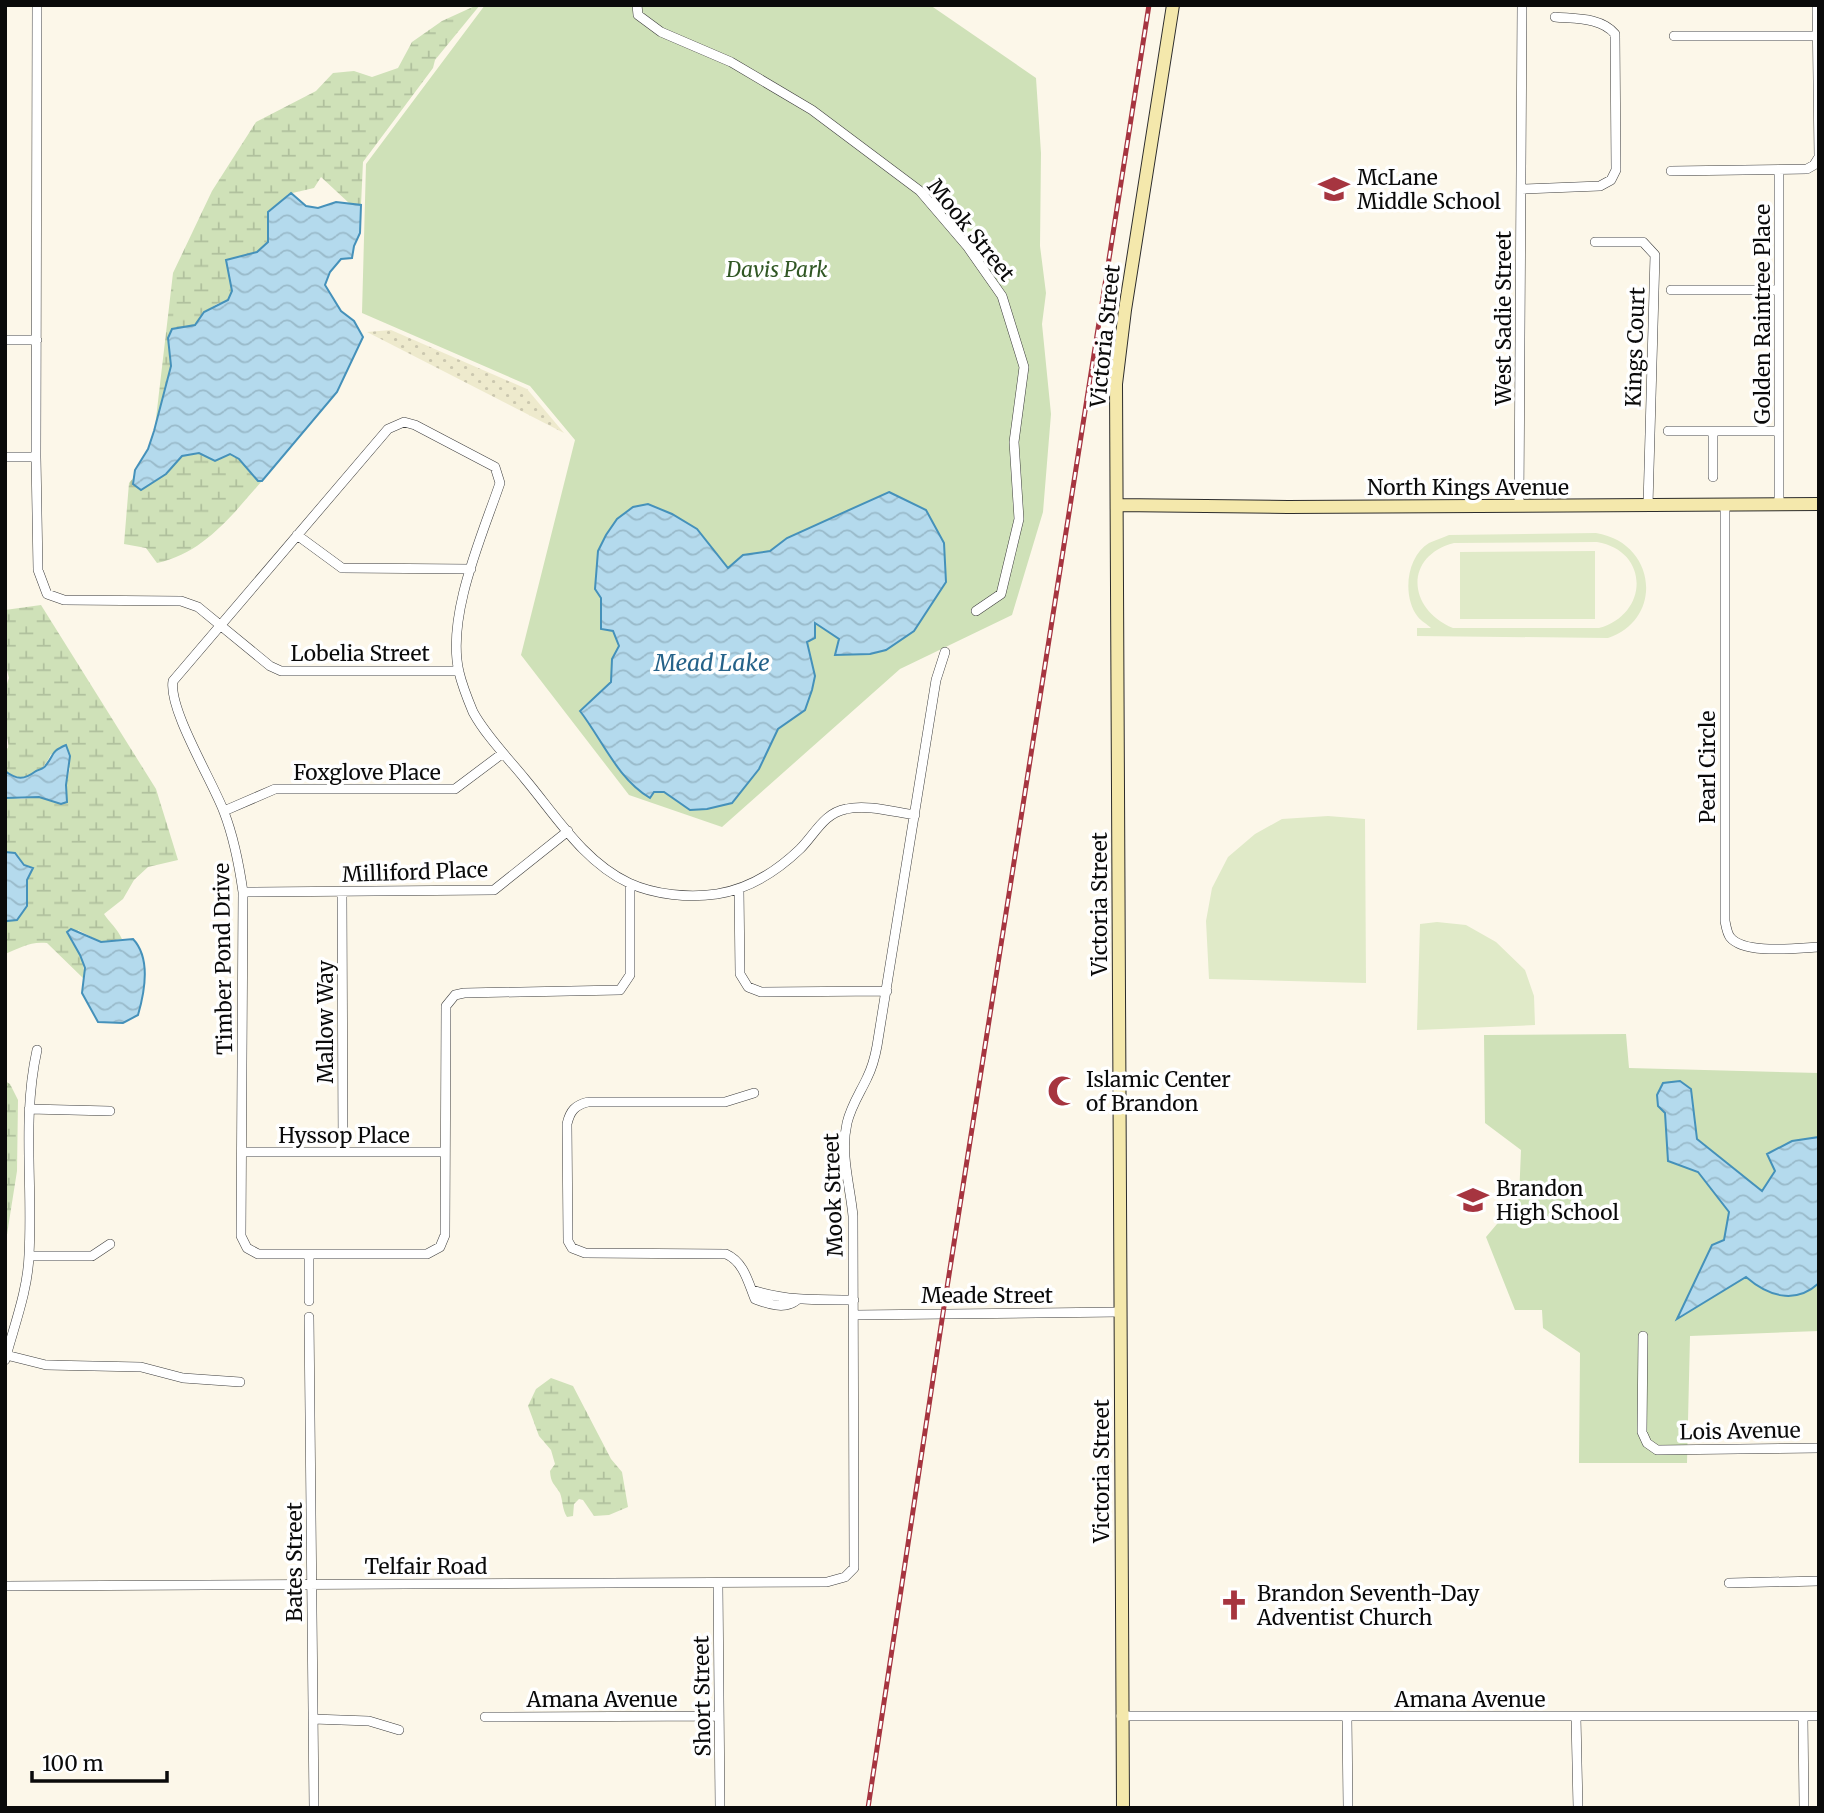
<svg xmlns="http://www.w3.org/2000/svg" width="1824" height="1813" font-family="Merriweather,serif">
	<style>
		.farmland { fill: url(#farmland-dots) }
		.wetland { fill: url(#wetland-marsh) }
		.park { fill: #cfe1b8 }
		.pitch { fill: #e0eac8; fill-rule: evenodd }
		.water { fill: url(#water-waves); stroke: #4591ba; stroke-width: 2 }
		.lines { fill: none; stroke-linecap: round; stroke-linejoin: round }
		.street-casing { stroke: #3d3d3d; stroke-width: 10 }
		.secondary-casing { stroke: #2c2c2c; stroke-width: 14 }
		.street { stroke: #fff; stroke-width: 9 }
		.secondary { stroke: #f4e8ac; stroke-width: 12 }
		.rail-casing { stroke: #a63540; stroke-width: 5 }
		.rail { stroke: #fff; stroke-width: 2.5; stroke-dasharray: 8; stroke-linecap: butt }
		.labels { text-anchor: middle; dominant-baseline: central; stroke-width: 7; stroke-linejoin: round; paint-order: stroke }
		.poi-label { font-size: 21px; fill: #0a0a0a; stroke: #fff; text-anchor: start }
		.street-label { font-size: 21px; fill: #0a0a0a; stroke: #fff }
		.park-label { font-size: 21px; font-style: italic; fill: #315724; stroke: #fff }
		.water-label { font-size: 23px; font-style: italic; fill: #256289; stroke: #fff }
	</style>
	<defs>
		<pattern id="farmland-dots" width="8" height="8" patternUnits="userSpaceOnUse" patternTransform="scale(1.75)"><rect width="8" height="8" fill="#eeeacd"/><path d="M2 2h.1M6 6h.1" fill="none" stroke="#cbc7af" stroke-width="1.8" stroke-linecap="round"/></pattern>
		<pattern id="wetland-marsh" width="20" height="14" patternUnits="userSpaceOnUse" patternTransform="scale(1.75)"><rect width="20" height="14" fill="#cfe1b8"/><path d="M1 5h8M5 5V1M11 12h8M15 12V8" fill="none" stroke="#b0c09d"/></pattern>
		<pattern id="water-waves" width="16" height="10" patternUnits="userSpaceOnUse" patternTransform="scale(1.75)"><rect width="16" height="10" fill="#b4daed"/><path d="M0 5q4-4 8 0t8 0" fill="none" stroke="#99baca"/></pattern>
	</defs>
	<rect width="100%" height="100%" fill="#fcf7e9"/>
	<path class="farmland" d="M391,330L527,389L564,433L367,332Z"/>
	<path class="wetland" d="M477,5H480L435,60L433,68L363,162L361,205L349,203L321,177L314,188L288,194L268,221V242L257,252L226,260L232,291L228,300L217,304L204,312L195,325L181,328L168,338L171,366L155,427L173,273L212,191L256,122L316,91L333,73L354,71L372,77L398,68L412,42L442,21Z
		M199,453L215,460L230,454L239,459L258,481H262C232,515 204,553 157,563L146,548L124,544L129,483L135,476L133,484L148,486L166,474L182,456Z
		M41,605L156,789L178,860L148,867L134,880L123,899L104,914C110,923 117,928 122,939L101,942L78,930L71,941C80,954 85,963 84,979L47,943C30,941 20,948 5,954V925L7,921L17,920C21,914 26,905 27,898C28,888 25,883 31,874L29,866L24,865L15,853L5,852V797L21,799L39,797L60,804L67,792L66,786L70,768L51,754C42,774 25,785 5,771V750L8,748C9,740 6,737 5,731C3,718 4,689 9,678L5,663V610Z
		M5,1081L10,1084L18,1100L17,1171L5,1247Z
		M551,1378L573,1386L611,1459L622,1472L628,1507L609,1515L594,1516L583,1500L579,1499L574,1504L573,1516L567,1517C562,1509 563,1501 560,1493C554,1483 551,1484 550,1471L555,1464L551,1450L539,1436L528,1406L536,1389Z"/>
	<path class="park" d="M485,5H930L1036,78L1041,153L1040,246L1046,293L1042,324L1051,414L1043,512L1012,615L900,669L722,827L629,795L521,655L575,440L530,386L362,313L366,164Z
		M1626,1034L1629,1068L1819,1073V1331L1690,1336L1687,1463H1579L1580,1353L1543,1328L1542,1310H1515L1486,1237L1519,1198L1521,1150L1485,1123L1484,1035Z"/>
	<path class="pitch" d="M1596,533C1657,543 1664,619 1608,638L1417,636V628H1431C1427,624 1421,621 1418,617C1402,597 1406,557 1429,543C1435,540 1443,538 1449,535ZM1597,542C1650,551 1649,614 1599,628H1453C1407,609 1404,556 1454,543Z
		M1595,551V619H1460V552Z
		M1328,816L1365,819L1366,983L1209,979L1206,921L1212,888L1228,857L1255,834L1282,819Z
		M1437,922L1466,925L1496,942L1525,970L1534,996L1535,1025L1417,1030L1420,924Z"/>
	<path class="water" d="M291,193L306,206L318,208L336,202L361,205L360,233L354,246L352,258L341,259L330,272L325,285L341,311L354,321L363,337L337,392L262,481H258L239,459L230,454L215,461L199,453L182,456L166,474L141,490L133,484L135,470L148,449L154,431L171,366L168,338L172,329L195,325L204,312L228,300L232,291L226,260L257,252L268,242V212Z
		M889,492L926,510L944,543L946,582L914,631L886,650L870,654L835,655L839,639L815,623V638L807,642L815,676L812,690L805,710L778,729L759,769L732,803L707,809L690,810L664,792H654L650,798C617,778 603,741 580,711L611,682L612,659L619,646L613,631L601,629V598L595,589L598,551L606,535L617,519L633,507L648,504L672,514L697,529L728,568L743,555L770,551L787,538Z
		M66,745L70,756L66,785L67,802L61,804L39,797L6,798L5,771C17,780 24,780 36,771C40,769 44,769 46,765C55,754 50,752 66,745Z
		M5,852L15,853L24,865L33,868L27,880V906L17,920L7,921L5,923Z
		M71,929L101,942L133,939C151,958 145,991 138,1015L123,1023L98,1022L82,993L85,968L80,955L67,932Z
		M1680,1081L1691,1089L1697,1139L1762,1191L1775,1171L1767,1154L1792,1141L1819,1137V1283C1795,1305 1768,1296 1746,1277L1677,1319L1712,1245L1724,1240L1729,1212L1698,1172L1668,1161L1665,1113L1658,1106L1657,1095L1663,1083Z"/>
	<g class="lines">
		<g class="street-casing">
			<path id="street" d="M37,5L36,457L38,570L47,594L64,600L181,601L198,607L270,666L281,671H459
				M637,5L638,15L661,32L731,62L812,110L920,191L967,246L1002,296L1024,367L1014,442L1019,519L1001,594L976,611
				M1674,36H1817
				M1671,171L1807,169L1814,165L1819,157L1817,5
				M1522,189L1600,186L1611,180L1616,170L1615,34C1601,17 1575,19 1555,17
				M1595,242H1643L1655,255L1648,505
				M1671,290H1779
				M5,340H37
				M1668,431H1779
				M1713,431V477
				M5,457H36
				M1725,504V921C1726,926 1727,933 1730,937C1744,955 1797,948 1819,947
				M1779,504V170
				M1519,505L1522,5
				M297,535L342,568L471,569
				M224,811L275,789H455L503,753
				M630,884V975L620,990L464,993L455,995L446,1006L445,1235L440,1247L427,1254H258L247,1248L241,1236L243,892C239,864 234,838 224,812C213,782 168,709 173,681L388,429L404,422L415,425L495,467L500,483C482,536 446,616 459,672C462,685 468,700 473,712C486,736 508,758 525,779C556,816 584,862 629,883C655,895 689,898 717,894C749,889 777,871 800,849C815,834 824,813 846,809C867,804 894,812 915,815
				M739,889L740,974L748,987L761,992L887,991
				M243,892L494,890L568,831
				M342,892L343,1152
				M754,1093L725,1102H588C575,1105 570,1111 567,1124L568,1241L572,1248L585,1253L726,1254C744,1262 748,1282 755,1299C768,1304 785,1310 797,1300
				M29,1109L110,1111
				M243,1152H444
				M309,1255V1301
				M29,1256H92L110,1244
				M752,1290C786,1301 819,1300 854,1300
				M854,1315L1120,1312
				M309,1317L314,1808
				M1643,1336L1642,1432L1647,1443L1657,1450L1819,1448
				M6,1355L46,1365L141,1367L183,1378L240,1382
				M5,1360C14,1326 28,1290 29,1255C33,1186 22,1117 37,1050
				M1729,1583L1819,1581
				M718,1584L720,1808
				M5,1586L827,1582L845,1577L854,1568L853,1216C850,1185 840,1154 847,1123C851,1106 860,1093 867,1078C872,1068 875,1057 877,1046L936,680L945,652
				M1121,1716H1819
				M1347,1716L1348,1808
				M1803,1716L1804,1808
				M485,1717L719,1716
				M1576,1717L1578,1808
				M313,1719L369,1721L399,1730"/>
		</g>
		<g class="secondary-casing">
			<path id="secondary" d="M1117,505L1288,507L1819,504
				M1123,1808L1116,384L1125,310L1173,5"/>
		</g>
		<use href="#street" class="street"/>
		<use href="#secondary" class="secondary"/>
		<g class="rail-casing">
			<path id="rail" d="M868,1808L943,1313L1149,5"/>
		</g>
		<use href="#rail" class="rail"/>
	</g>
	<defs>
		<g id="school-bare" transform="scale(2.415)"><path d="M0-5L7-2L0 1L-7-2ZM-4 1L0 2.5L4 1V4Q0 6-4 4Z" fill="#a63540" stroke="#fff" stroke-width="2.5" paint-order="stroke"/></g>
		<g id="mosque-bare" transform="scale(2.415)"><path d="M3.5-4.9A6 6 0 1 0 3.5 4.9A5 5 0 1 1 3.5-4.9Z" fill="#a63540" stroke="#fff" stroke-width="2.5" paint-order="stroke"/></g>
		<g id="church-bare" transform="scale(2.415)"><path d="M-1.2-6h2.4v3.5h3.3v2.4h-3.3V6h-2.4V-.1h-3.3v-2.4h3.3Z" fill="#a63540" stroke="#fff" stroke-width="2.5" paint-order="stroke"/></g>
	</defs>
	<g fill-rule="evenodd">
		<use href="#school-bare" x="1334" y="189"/>
		<use href="#mosque-bare" x="1063" y="1091"/>
		<use href="#school-bare" x="1473" y="1200"/>
		<use href="#church-bare" x="1234" y="1605"/>
	</g>
	<g class="labels">
		<g class="poi-label">
			<text x="1357" y="177">McLane<tspan x="1357" dy="24">Middle School</tspan></text>
			<text x="1086" y="1079">Islamic Center<tspan x="1086" dy="24">of Brandon</tspan></text>
			<text x="1496" y="1188">Brandon<tspan x="1496" dy="24">High School</tspan></text>
			<text x="1257" y="1593">Brandon Seventh-Day<tspan x="1257" dy="24">Adventist Church</tspan></text>
		</g>
		<g class="street-label">
			<text transform="translate(971 230) rotate(51)">Mook Street</text>
			<text transform="translate(1762 314) rotate(-90)">Golden Raintree Place</text>
			<text transform="translate(1503 318) rotate(-90)">West Sadie Street</text>
			<text transform="translate(1105 336) rotate(-84)">Victoria Street</text>
			<text transform="translate(1635 347) rotate(-88)">Kings Court</text>
			<text x="1468" y="487">North Kings Avenue</text>
			<text x="360" y="653">Lobelia Street</text>
			<text transform="translate(1707 767) rotate(-90)">Pearl Circle</text>
			<text x="367" y="772">Foxglove Place</text>
			<text transform="translate(415 872) rotate(-2)">Milliford Place</text>
			<text transform="translate(1099 904) rotate(-90)">Victoria Street</text>
			<text transform="translate(223 959) rotate(-91)">Timber Pond Drive</text>
			<text transform="translate(325 1022) rotate(-90)">Mallow Way</text>
			<text x="344" y="1135">Hyssop Place</text>
			<text transform="translate(833 1195) rotate(-92)">Mook Street</text>
			<text x="987" y="1295">Meade Street</text>
			<text transform="translate(1740 1431) rotate(-1)">Lois Avenue</text>
			<text transform="translate(1101 1471) rotate(-90)">Victoria Street</text>
			<text transform="translate(294 1562) rotate(-90)">Bates Street</text>
			<text x="426" y="1566">Telfair Road</text>
			<text transform="translate(702 1696) rotate(-91)">Short Street</text>
			<text x="602" y="1699">Amana Avenue</text>
			<text x="1470" y="1699">Amana Avenue</text>
		</g>
		<g class="park-label">
			<text x="777" y="269">Davis Park</text>
		</g>
		<g class="water-label">
			<text x="712" y="662">Mead Lake</text>
		</g>
	</g>
	<rect width="1824" height="1813" fill="none" stroke="#0a0a0a" stroke-width="14"/>
	<path d="M32 1771v10h135v-10" fill="none" stroke="#0a0a0a" stroke-width="3.5"/>
	<text x="42" y="1771" font-size="21" fill="#0a0a0a" stroke="#ffffff" stroke-width="5" paint-order="stroke">100 m</text>
</svg>
